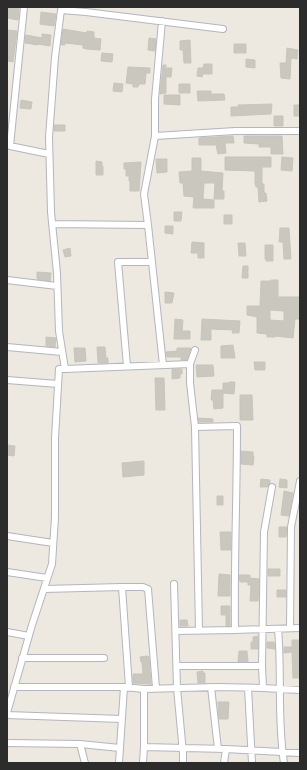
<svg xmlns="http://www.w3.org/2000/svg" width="307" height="770" font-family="Commissioner,sans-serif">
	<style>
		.building { fill: #c9c7be; stroke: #c8c5ba; fill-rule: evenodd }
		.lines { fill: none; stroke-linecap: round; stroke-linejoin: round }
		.minor-casing { stroke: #b4b5be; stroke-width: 8 }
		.minor { stroke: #fff; stroke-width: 6 }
	</style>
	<rect width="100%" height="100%" fill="#ede9e0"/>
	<path class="building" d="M7,7H19L18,20L7,18Z
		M41,12L56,14L54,26L40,24Z
		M63,29L87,33V31L94,32V38L101,39L100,50L86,49L83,48V45L65,43V45H61Z
		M7,30L17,31L13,62L7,61Z
		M42,34L51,35L50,46L38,44V45L25,43L26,35L42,38Z
		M149,38L156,39L155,51L148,50Z
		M190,40L191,63H184L183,50H180V41Z
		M234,44H246V53H234Z
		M287,48L298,50L297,59L291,58L290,79L281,78L280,63H286Z
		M102,53L113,54L112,62L101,61Z
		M246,59L255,60V68L246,67Z
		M204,64H212V74H203L202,77L197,76L198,68H203Z
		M163,65H166V68H172L171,77H166V93L160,94Z
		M128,67L150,68V73H146L145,84H139L138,87H133V84L126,83Z
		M114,83L123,84L122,92L113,91Z
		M179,84H190V93H179Z
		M197,91H211V94H224L225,100L198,101Z
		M164,95H180V105L164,104Z
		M21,100L32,102L31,109L20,108Z
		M272,104L271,114L231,116V107H238V105Z
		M294,105H300V116H294Z
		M274,116H283V126H274Z
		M54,125H65V131H54Z
		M233,136L234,143H225L226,153L218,154L216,145H199V138Z
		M244,136H282L283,154H271V147H259V144L244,143Z
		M225,157H271V167H262V184H264V193H266L267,201L259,202L258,187H256L255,183V171L225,170Z
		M282,157L293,158L292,171L281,170Z
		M192,158H201V171L223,173L222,191H224V199H214L215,183H204L203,199L214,200V208H193L194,197L184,196L183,183H180L179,172L192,171Z
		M156,159H167V172L157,173Z
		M96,161L102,162V166H103V175H96Z
		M141,162L139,191H130V181H129V176H126V169H124V163Z
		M174,212H182L181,221H174Z
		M224,215H232V224H224Z
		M165,226H173V234L165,233Z
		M280,228H289L291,259H284L283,242H279Z
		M192,242L204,243V258H198V253H191Z
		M238,243H245L246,256H239Z
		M265,245H273V261H266V259H265Z
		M70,248L71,256L65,257L63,250Z
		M243,266H248V278H242Z
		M37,272L51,273L50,281L37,279Z
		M271,280H278V297H300V319H295L293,338L275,336V337H267V334L257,333V317L247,315V306H260L261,281H271ZM270,310L284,311V321L270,320Z
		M165,292L174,293L172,303H165Z
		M175,319L183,320L182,331H190V339H174Z
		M202,319L240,321L239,333H232L233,330L211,329V340H201Z
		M46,337L56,338L55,347L46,346Z
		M233,345L235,358H221V346Z
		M97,347H105L106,358H108V363H98Z
		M74,348H85L86,361L75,362Z
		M177,348H191L187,360H181V357H167L166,352L177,351Z
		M254,362H265V370H255Z
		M196,365H213L214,376L197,377Z
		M172,369H182V374H180V378L172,379Z
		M155,378H164L165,410H156Z
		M229,382H235L234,394L223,393V408L214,409L213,400H211L212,390H223V383H229Z
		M240,395H252L253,420H240Z
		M198,418L213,419V422H199Z
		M7,445L15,446L14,456L7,455Z
		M241,451L253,452V456H254L253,465L241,464Z
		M144,461V475L123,477L122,463Z
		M261,479L270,480V483L267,487H260Z
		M280,479L287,480V488L279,487Z
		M284,491L293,493L289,516L281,515Z
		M217,496H223V505H217Z
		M279,527H287L286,537H279Z
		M220,532H231V550H221Z
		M268,569H280V576H268Z
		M219,574L230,575V596H218Z
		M239,575H250V578L259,579L258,601H250L251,585H248V582H240Z
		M277,590H286V597H277Z
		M221,606H230V626H226V615H221Z
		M180,620H187L188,626H180Z
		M258,636V649H251V642H253V637Z
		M292,640H300V678H293L292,652L284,653V647H292Z
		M267,642H274L275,649L267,648Z
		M239,651H247L248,662H238Z
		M147,656L149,657L151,684L133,683V674H143L142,662H141L140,657Z
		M203,671V673H205V683H198L197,672Z
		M218,702H229L228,719H219Z"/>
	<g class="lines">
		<g class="minor-casing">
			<path id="minor" d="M24,7L10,146L49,154
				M155,136V99L162,21
				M52,224L148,225L163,365
				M148,225L144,194L155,136L235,131H300
				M7,280L57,286
				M7,347L62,352
				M190,364V383L195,427L237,426C237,494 234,562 235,630L300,628
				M127,366L118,262H152
				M65,369L190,364L195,350
				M7,380L58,384
				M195,427L199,630
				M7,536L53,543
				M7,572L47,578
				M174,584L177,688L183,753V763
				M122,587H143L148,589L156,688
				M44,589L122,587L129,687
				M290,628L291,527L300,481
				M278,629C282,673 277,719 284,763
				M176,631L235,630
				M7,632L29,636
				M22,658H104
				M177,666H262L264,532L272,487
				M262,666L263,688
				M14,687H124
				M211,687L218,749
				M248,688L252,763
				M144,689L217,687L263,688L300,690
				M7,713L32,625L52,564L55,517V438L59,369H65L59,331L57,273L51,212L49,137L55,57L61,10L86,12L223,29
				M7,715L122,719
				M7,743L80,744L85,763
				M80,744L120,748
				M226,749L300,753
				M119,763L124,687L144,689V747
				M143,763L144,747L226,749L224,763"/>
		</g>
		<use href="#minor" class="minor"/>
	</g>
	<rect width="307" height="770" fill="none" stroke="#2c2c2c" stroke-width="16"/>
</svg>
